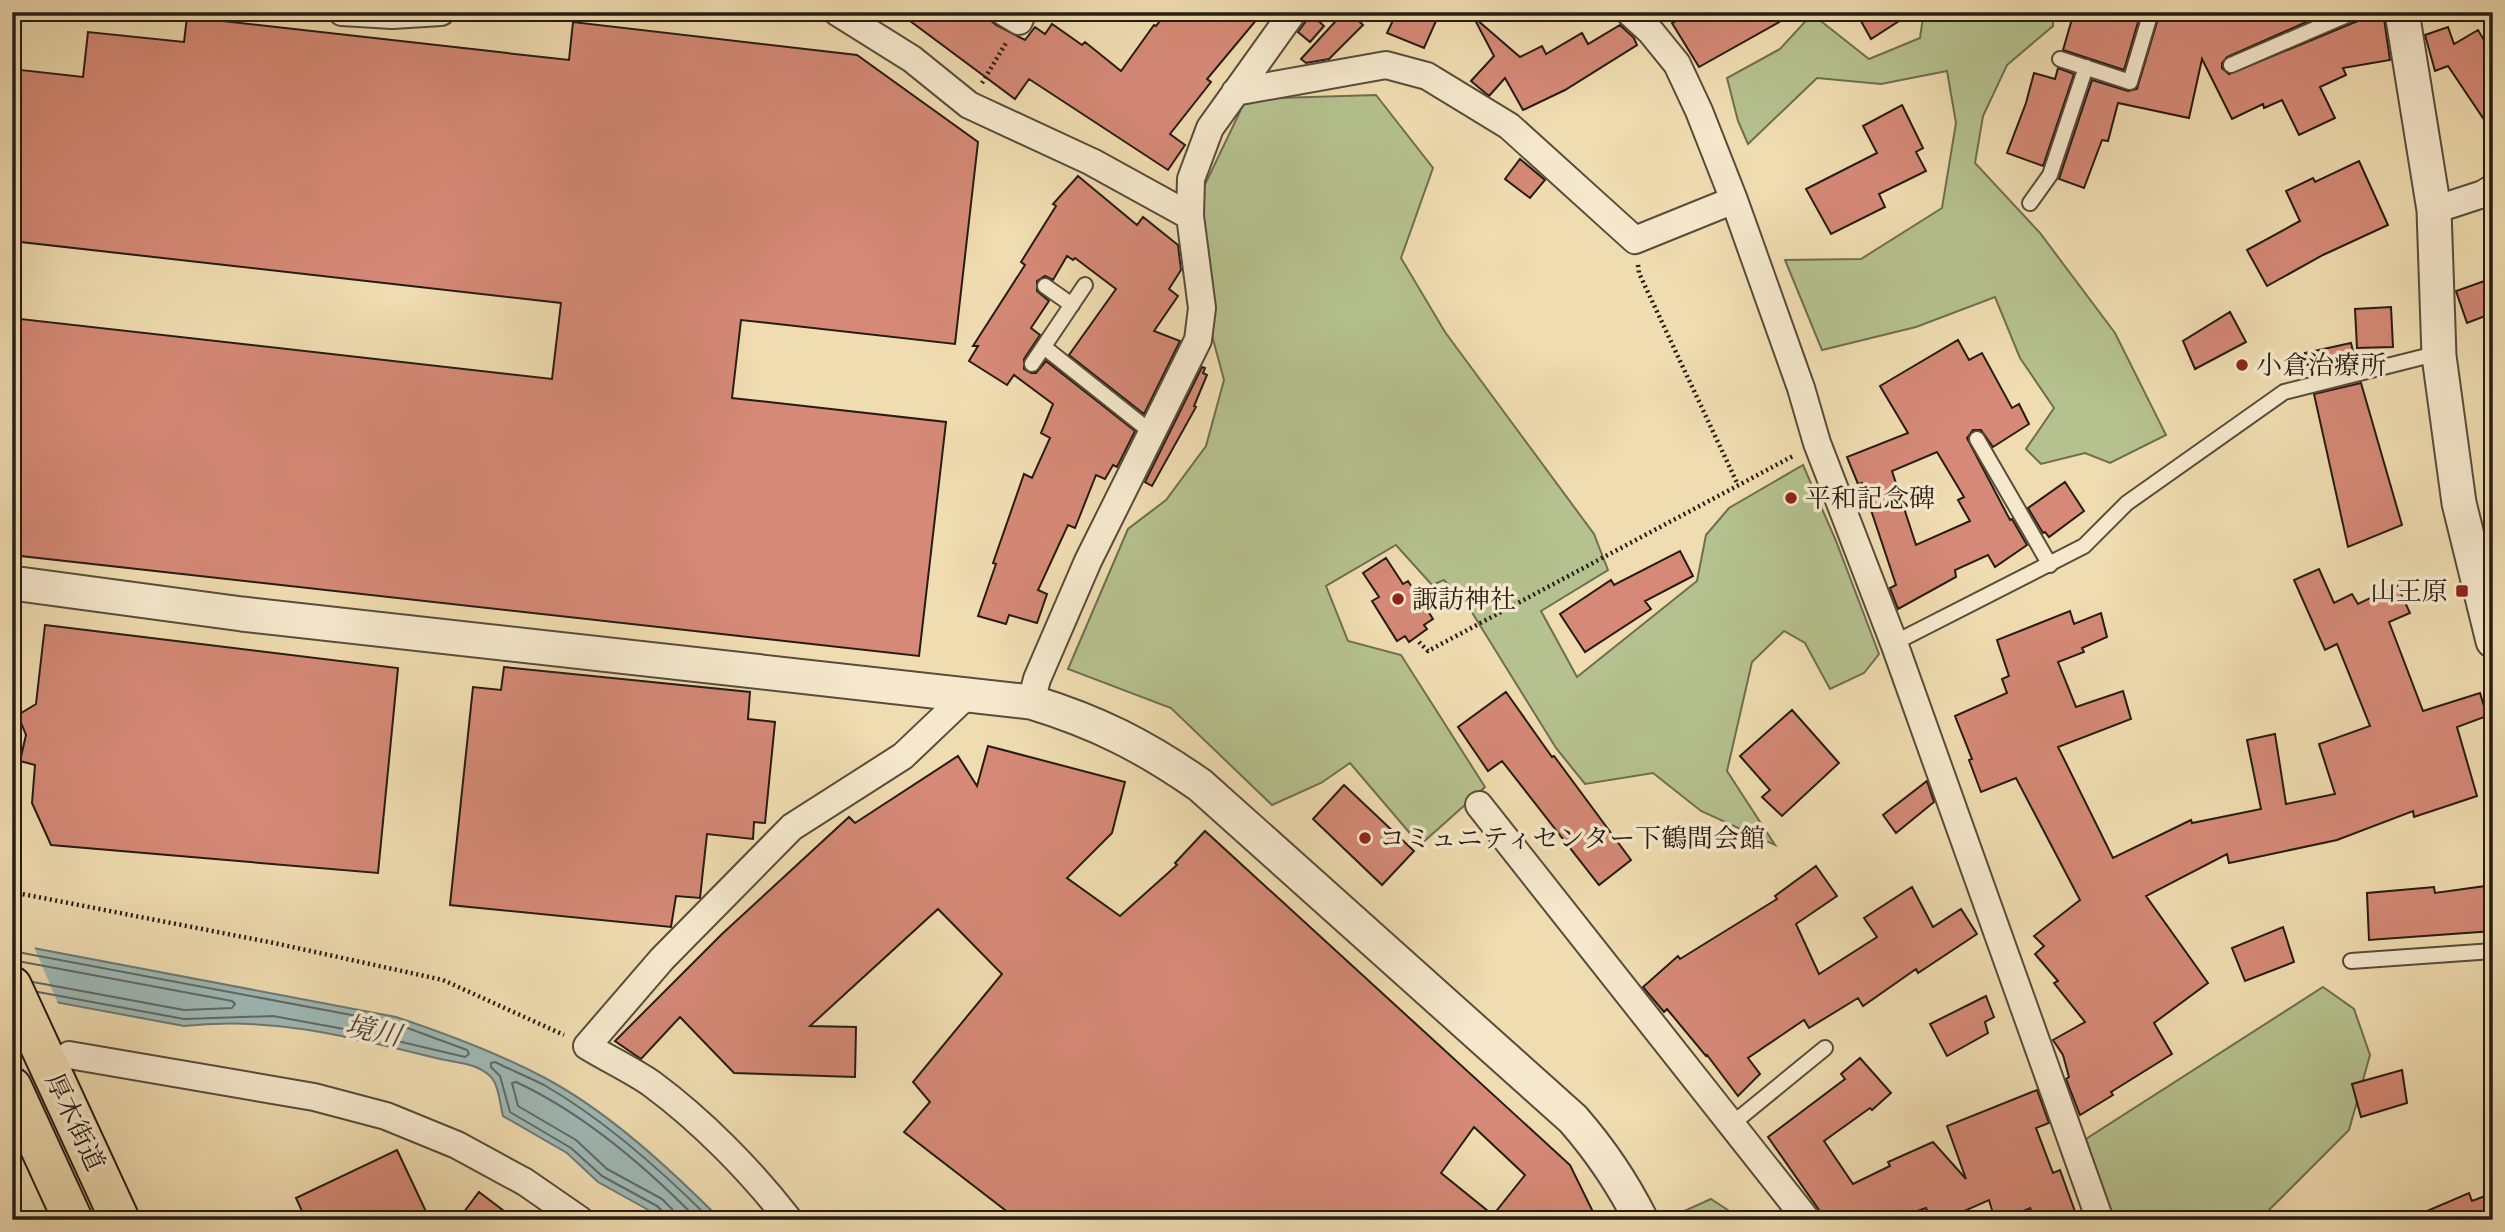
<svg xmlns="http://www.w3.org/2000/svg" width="2505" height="1232" font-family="Alegreya,'Noto Serif JP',serif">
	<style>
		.green { fill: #b5c18e; stroke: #6e6e51; stroke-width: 2 }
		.water { fill: #9eb9b6; stroke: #6e7a75; stroke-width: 2 }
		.pier { fill: #efdcb0 }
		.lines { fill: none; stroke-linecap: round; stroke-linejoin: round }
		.shore { stroke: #626a65; stroke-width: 2 }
		.building { fill: #d58976; stroke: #261c14; stroke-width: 2; fill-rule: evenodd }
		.service-casing { stroke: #584c3b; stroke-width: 18 }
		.minor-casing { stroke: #584c3b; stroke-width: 30 }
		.tertiary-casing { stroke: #584c3b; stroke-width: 37 }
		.trunk-casing { stroke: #261c14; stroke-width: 42 }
		.path { stroke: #261c14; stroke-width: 4.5; stroke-dasharray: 2 3.5; stroke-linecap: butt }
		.service { stroke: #f5e8cc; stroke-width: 14 }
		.minor { stroke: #f5e8cc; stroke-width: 26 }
		.tertiary { stroke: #f5e8cc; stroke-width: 33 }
		.trunk { stroke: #efdcb0; stroke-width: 38 }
		.poi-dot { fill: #8f2418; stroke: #f5e8cc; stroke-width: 2.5 }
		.labels { text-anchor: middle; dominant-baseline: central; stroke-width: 7; stroke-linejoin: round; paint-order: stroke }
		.poi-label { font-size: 26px; fill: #261c14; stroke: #f5e8cc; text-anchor: start }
		.street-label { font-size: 26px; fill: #261c14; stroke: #f5e8cc }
		.water-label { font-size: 28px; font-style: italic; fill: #4a4b45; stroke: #f5e8cc }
	</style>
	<rect width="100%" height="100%" fill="#efdcb0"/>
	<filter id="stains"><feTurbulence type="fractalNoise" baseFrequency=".00286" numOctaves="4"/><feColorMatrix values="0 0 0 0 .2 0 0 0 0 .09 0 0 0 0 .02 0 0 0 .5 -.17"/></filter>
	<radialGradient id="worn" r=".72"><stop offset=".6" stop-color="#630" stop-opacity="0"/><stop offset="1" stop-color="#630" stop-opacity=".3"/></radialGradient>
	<path class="green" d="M1953,12H2053V26L2007,65L1983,116L1975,163L2040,233L2115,333L2166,435L2110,463L2085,453L2041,464L2026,449L2054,408L2020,358L1995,297L1916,327L1822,350L1785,260L1861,259L1942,208L1956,123L1947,71L1881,84L1817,78L1748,144L1738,121L1727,78L1780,49L1812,14L1869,59L1920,38L1923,17Z
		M1376,95L1433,168L1401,258L1445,332L1594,534L1608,570L1541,611L1577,677L1697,581L1706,535L1729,508L1803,465L1836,541L1879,654L1864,673L1830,689L1805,643L1784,631L1752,662L1727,771L1775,845L1701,811L1653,773L1585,784L1556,748L1468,606L1444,580L1432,585L1396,545L1326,586L1348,641L1401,655L1485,787L1420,845L1350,763L1321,783L1272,805L1171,708L1068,669L1128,529L1166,500L1206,446L1224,380L1213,339L1190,216L1246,99Z
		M2323,987L2354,1009L2370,1055L2349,1130L2259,1220H2113L2086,1139Z
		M1711,1199L1737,1216L1766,1220H1684L1682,1212Z"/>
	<path class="water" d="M12,944L396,1017C447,1034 498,1053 545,1078C609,1112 670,1169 721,1220H662L652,1212L598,1182L567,1153L503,1116C500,1105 499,1084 490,1076C475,1062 455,1063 436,1058C351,1037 273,1016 184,1026L12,994Z"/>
	<path class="pier" d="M12,940L33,944L59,1006L12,998Z"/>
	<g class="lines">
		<path class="shore" d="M12,951L394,1023L467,1050L469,1054L465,1057L355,1031L273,1016L184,1019L38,992
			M12,960L232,1001L235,1004L232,1008L184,1010L33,982
			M665,1220L664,1213L657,1206L602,1176L571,1148L510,1112L500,1076L491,1067V1063L495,1062C511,1070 528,1077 544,1085C605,1120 661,1170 711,1220
			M674,1220L672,1209L662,1199L607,1169L576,1140L518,1106L512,1083L516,1082C583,1113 647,1168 698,1220"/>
	</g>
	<path class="building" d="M898,12H980L996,25L1025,40L1035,27L1045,34L1052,24L1082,45L1085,42L1121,71L1154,25L1156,26L1167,12H1263L1207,79L1211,82L1170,134L1185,145L1168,170L1029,79L1015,99Z
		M1309,12L1324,26L1310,42L1298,32L1306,21Z
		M1344,12H1350L1363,25L1329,59L1306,63L1301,59Z
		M1397,12H1440L1424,48L1387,33Z
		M1692,12H1797L1699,67L1672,23Z
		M1856,12H1913L1871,39Z
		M2074,12H2141L2124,70L2063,50Z
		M2160,12H2188L2221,21L2243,12H2329L2227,57L2222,63V68L2229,74L2358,21L2364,12H2383L2390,60L2343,68L2346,75L2320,87L2335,118L2299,135L2282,100L2264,108L2263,104L2232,119L2202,59L2189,118L2118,103L2108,141L2102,140L2084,188L2059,179L2092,80L2128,91L2137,89Z
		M187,17L569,60L573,22L857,55L978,142L955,344L741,320L732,398L946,422L919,656L12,555V318L552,379L561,303L12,241V69L83,77L88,32L184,42Z
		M1476,19L1520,57L1542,46L1546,54L1582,33L1588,44L1620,25L1634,38L1637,45L1565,90L1523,110L1505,78L1489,96L1471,81L1494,56L1475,20Z
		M2448,27L2454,44L2478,30L2493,55V133L2448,66L2435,71L2425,35Z
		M2058,68L2074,74L2043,166L2007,153L2026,103L2034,73L2055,79Z
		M1902,105L1923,148L1916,152L1926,171L1879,194L1885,207L1831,234L1806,189L1877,153L1863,126Z
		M1520,159L1545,180L1530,198L1505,179Z
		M2359,161L2388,225L2323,255L2267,286L2247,250L2300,221L2286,191L2313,178L2315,182Z
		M1078,176L1137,225L1143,217L1178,245L1181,270L1169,289L1178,296L1154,331L1180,341L1144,414L1069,355L1116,289L1075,258L1073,260L1067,256L1053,280L1045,276L1037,281V291L1049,301L1031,328L1040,335L1024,359V369L1031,373H1036L1046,361L1135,431L1117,467L1113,465L1105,479L1096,475L1075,528L1068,525L1038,590L1047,594L1037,623L1009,615L1006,624L978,616L996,564L993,563L1024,474L1032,478L1050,438L1041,433L1053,404L1014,375L1007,385L969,361L978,346H973L1025,265L1021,262L1056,206L1053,204Z
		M2493,278V313L2467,323L2456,291Z
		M2391,307L2393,347L2357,348L2355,309Z
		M2230,312L2246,342L2195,369L2183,341Z
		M1958,340L1969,360L1982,353L2012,408L2019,404L2029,424L1993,447L1981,430H1973L1967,438L2010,520L2012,519L2027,545L1995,567L1988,555L1955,570L1956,577L1898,609L1890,588L1896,585L1862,483L1858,484L1847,457L1908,433L1880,386ZM1937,452L1964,497L1958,500L1970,521L1916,545L1892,471Z
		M2351,343L2356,364L2310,376L2305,353Z
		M1202,367L1205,368L1203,373L1207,375L1194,406L1196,407L1152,486L1145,482Z
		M2361,383L2402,525L2348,547L2314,394Z
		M2065,482L2084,511L2049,537L2045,532L2043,533L2028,508Z
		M1680,551L1693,576L1645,601L1651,609L1585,652L1560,614L1611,580L1614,585Z
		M1386,558L1403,584L1408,581L1433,619L1424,625L1427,629L1409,642L1405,636L1397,641L1372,601L1379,597L1363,573Z
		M2319,569L2334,603L2352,594L2358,604L2397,585L2410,613L2389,622L2423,711L2480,693L2487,716L2457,727L2477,796L2414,817L2413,811L2337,840L2229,863L2227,854L2146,896L2208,983L2154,1023L2172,1054L2111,1092L2113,1095L2080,1115L2066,1079L2069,1077L2063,1055L2053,1040L2085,1022L2054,983L2058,981L2035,954L2044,946L2034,936L2080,900L2016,778L1981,792L1969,760L1972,759L1955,716L2007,693L2002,679L2009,676L1997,640L2070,611L2074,624L2101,613L2107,637L2082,648L2084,652L2058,662L2076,707L2123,691L2131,719L2058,747L2113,858L2191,820L2192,823L2261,809L2247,740L2275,734L2286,804L2335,794L2319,744L2370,726L2337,644L2325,650L2294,580Z
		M45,625L398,668L378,873L51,845L32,803L35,765L20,761L26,735L18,715L36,704Z
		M504,667L750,692L748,719L775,722L765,823L754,822L753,839L707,834L700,898L676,896L671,927L450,905L473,687L501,690Z
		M1506,692L1552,757L1554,756L1631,860L1599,885L1502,761L1488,771L1458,727Z
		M1792,710L1839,763L1782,816L1762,797L1770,790L1740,756Z
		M988,746L1125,782L1112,833L1067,878L1120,916L1177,865L1175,863L1205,831L1570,1165L1597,1220H1018L904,1132L930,1102L913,1082L1002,974L938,909L810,1026L856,1027L855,1077L734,1073L680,1017L641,1059L615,1041L722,934L849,817L855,823L958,756L977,786ZM1474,1127L1525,1175L1493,1215L1441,1173Z
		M1927,781L1934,802L1896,833L1883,815Z
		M1344,785L1414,851L1382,885L1313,819Z
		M1816,866L1837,896L1796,924L1819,974L1877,937L1864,918L1912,887L1933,927L1961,909L1977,934L1918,973L1916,969L1863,1006L1858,998L1809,1028L1804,1020L1748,1058L1760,1074L1738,1096L1707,1055L1706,1056L1667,1009L1664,1012L1643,987L1678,956L1680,959L1777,899L1775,896Z
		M2493,885V931L2369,940L2367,893L2434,887L2435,893Z
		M2283,927L2294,962L2245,981L2232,948Z
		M1986,996L1994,1017L1985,1022L1988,1033L1947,1056L1930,1024Z
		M1860,1058L1891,1093L1872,1110L1870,1108L1824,1141L1853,1184L1890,1166L1888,1162L1933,1142L1966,1179L1947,1126L2037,1090L2049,1123L2036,1128L2053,1173L2060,1170L2077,1217L2051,1218L2049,1212L2034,1217L2030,1208L2004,1220H1995L1989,1200L1944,1220H1932L1926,1208L1890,1220H1822L1819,1210L1768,1137L1845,1079L1841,1074Z
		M2402,1070L2407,1103L2361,1117L2352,1084Z
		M397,1150L430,1220H306L296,1198Z
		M479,1192L516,1220H458Z
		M2469,1193L2472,1201L2493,1193V1220H2406Z"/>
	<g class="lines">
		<g class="service-casing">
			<path id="service" d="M2060,59L2130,82L2151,12
				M2231,65L2354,12
				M2030,203L2050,175L2086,67
				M1045,286L1072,305
				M1044,347L1151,432
				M1032,364L1085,285
				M1977,439L2050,565
				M1894,643L2084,546L2127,503L2284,392L2439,353
				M2351,961L2493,951
				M1732,1124L1825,1048"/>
		</g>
		<g class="minor-casing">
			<path id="minor" d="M342,12L392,15L441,12
				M837,12L912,59L969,105L1092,162L1190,216
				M1004,12L1019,21L1023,12
				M1629,12L1651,32L1677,64L1699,111L1734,200L1801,388L1817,443L1894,643L2100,1220
				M1235,92L1386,65L1427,76L1509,126L1635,240L1734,200
				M2434,210L2483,194L2493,188
				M1031,702L1037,679L1088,561L1198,340L1202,308L1190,216L1191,179L1210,128L1293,12
				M1479,805L1807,1220
				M69,1055L314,1097L386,1116L457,1145L525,1182L580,1220
				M789,1220C751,1171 702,1121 652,1084C632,1070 608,1059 587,1046L662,959L792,827L903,756L967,695"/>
		</g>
		<g class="tertiary-casing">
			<path id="tertiary" d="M2402,12L2434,210L2439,356L2459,503L2493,641
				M12,583L242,614L1031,702C1097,722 1144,746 1200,785L1573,1119C1601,1151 1622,1182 1641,1220"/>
		</g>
		<g class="trunk-casing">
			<path id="trunk" d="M12,986L120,1220
				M12,1087L73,1220"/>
		</g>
		<path class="path" d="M982,83L1006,43
			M1638,265L1639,273L1738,485
			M1419,642L1428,651L1795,455
			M12,892L274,943L443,980L564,1035"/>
		<use href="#service" class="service"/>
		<use href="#minor" class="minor"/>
		<use href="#tertiary" class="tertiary"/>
		<use href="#trunk" class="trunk"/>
	</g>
	<g class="poi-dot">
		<circle cx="2242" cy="365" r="7"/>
		<circle cx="1791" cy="498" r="7"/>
		<rect x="2455" y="584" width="14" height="14" rx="3.5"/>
		<circle cx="1398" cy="599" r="7"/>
		<circle cx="1365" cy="838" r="7"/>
	</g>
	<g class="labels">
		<g class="poi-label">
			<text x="2256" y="365">小倉治療所</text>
			<text x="1805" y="498">平和記念碑</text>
			<text x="2448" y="591" text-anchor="end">山王原</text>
			<text x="1412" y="599">諏訪神社</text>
			<text x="1379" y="838">コミュニティセンター下鶴間会館</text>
		</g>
		<g class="street-label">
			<text transform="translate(75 1122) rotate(65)">厚木街道</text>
		</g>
		<g class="water-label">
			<text transform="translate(373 1031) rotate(12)">境川</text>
		</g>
	</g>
	<rect width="2505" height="1232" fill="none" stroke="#efdcb0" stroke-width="42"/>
	<rect x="14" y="14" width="2477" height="1204" fill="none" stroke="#261c14" stroke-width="3.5"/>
	<rect x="21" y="21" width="2463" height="1190" fill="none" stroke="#261c14" stroke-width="2"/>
	<rect width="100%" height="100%" filter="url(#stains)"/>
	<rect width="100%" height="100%" fill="url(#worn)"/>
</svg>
